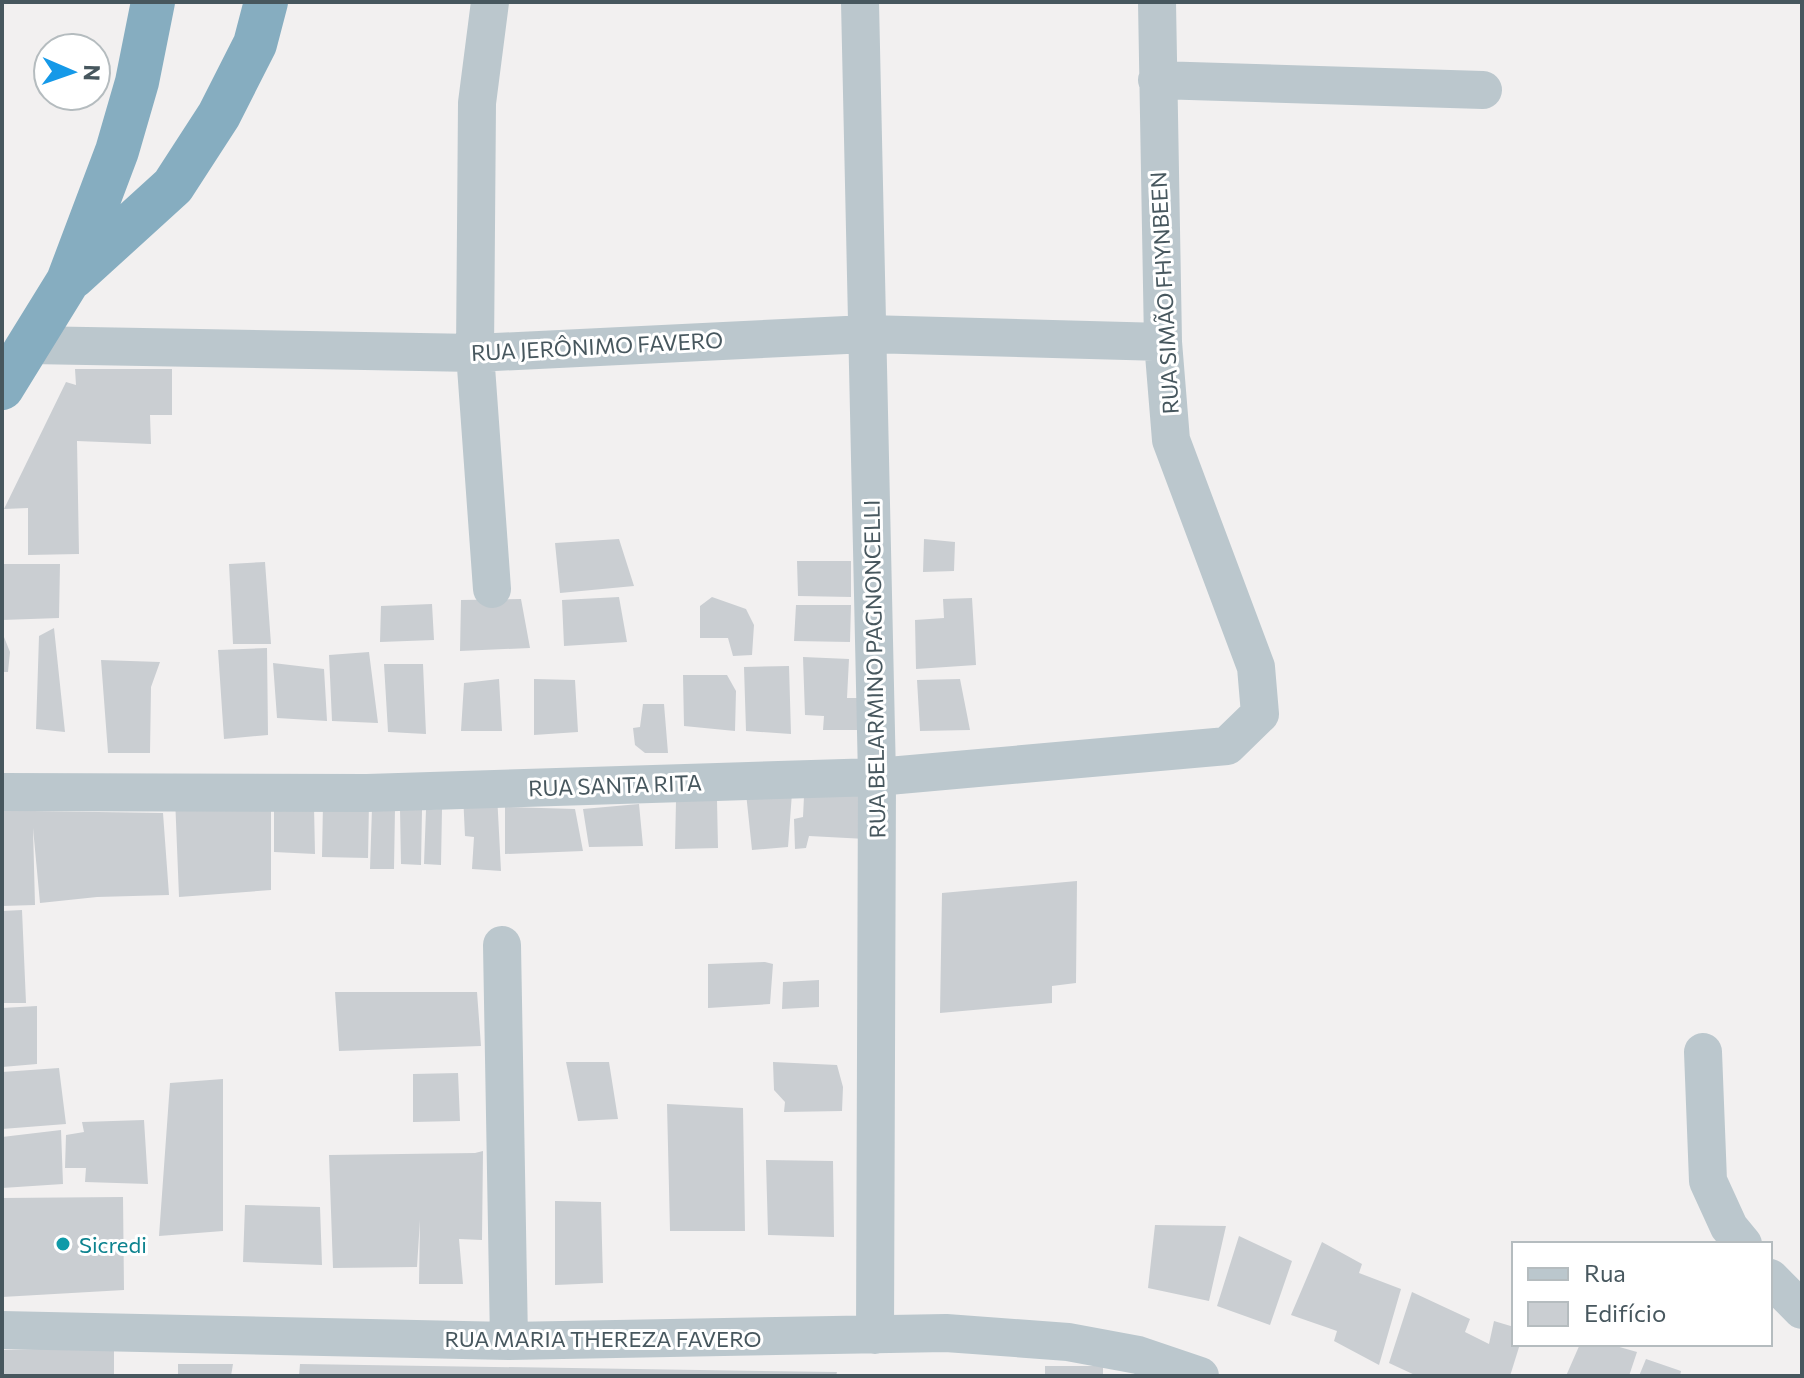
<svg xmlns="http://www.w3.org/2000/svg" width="1804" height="1378" font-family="Commissioner,sans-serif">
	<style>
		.building { fill: #caced2 }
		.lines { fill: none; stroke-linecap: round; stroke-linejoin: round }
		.minor { stroke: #bbc7cd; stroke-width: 38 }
		.highway { stroke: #86adc0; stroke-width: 44 }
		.culture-dot { fill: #0f9aa8; stroke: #fff; stroke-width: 3 }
		.labels { text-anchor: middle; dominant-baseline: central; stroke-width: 6; stroke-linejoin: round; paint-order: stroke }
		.street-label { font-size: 22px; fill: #47575e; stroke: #fff }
		.culture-label { font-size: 22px; fill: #0d838f; stroke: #fff; text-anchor: start }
	</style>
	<rect width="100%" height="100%" fill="#f2f0f0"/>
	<path class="building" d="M75,369H172V415H150L151,444L77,441L79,554L28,555V508L4,509L66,382L76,385Z
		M619,539L634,586L560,593L555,543Z
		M924,539L955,542L954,571L923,572Z
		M797,561H851V597L798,596Z
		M265,562L271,644H233L229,564Z
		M2,564H60L59,618L2,620Z
		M619,597L627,642L564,646L562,600Z
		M712,597L746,609L754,625L752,655L733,656L728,638H700V606Z
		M972,598L976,665L916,669L915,620L944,618L943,599Z
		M521,599L530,648L460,651L461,600Z
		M432,604L434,640L380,642L381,606Z
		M796,605H851L850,642L794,641Z
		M54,628L65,732L36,729L39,636Z
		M2,632L10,652L8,672H2Z
		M267,648L268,735L224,739L218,650Z
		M369,652L378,723L332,721L329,655Z
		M803,657L849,659L847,698H860L859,730H823L824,716L805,715Z
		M101,660L160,662L151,687L150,753H108Z
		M273,663L324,669L327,721L277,718Z
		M384,664H423L426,734L388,732Z
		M789,666L791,734L746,731L744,667Z
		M683,675H727L736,691L735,731L684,726Z
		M499,679L502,731H461L464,683Z
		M534,679L575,680L578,732L534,735Z
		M960,679L970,730L920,731L917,680Z
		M643,704H664L668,753H645L635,745L633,728L640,727Z
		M271,792V890L179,897L175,797Z
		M746,793H792L788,847L752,850Z
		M463,794H497L501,871L472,869L474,837L465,836Z
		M804,796H861L866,839L809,836L806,848L795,849L794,819L803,817Z
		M717,800L718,848L675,849L676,801Z
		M369,802L368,858L322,857L323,803Z
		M639,804L643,846L589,847L583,809Z
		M2,805H33V811L163,813L169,895L97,897L40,903L33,828L35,905L2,906Z
		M314,806L315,854L274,852V807Z
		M505,807L575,809L583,851L505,854Z
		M372,808H395L394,869H370Z
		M400,809L422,810L421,865L401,864Z
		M442,809L441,865L424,864L426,810Z
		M1077,881L1076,983L1052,986V1003L940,1013L942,893Z
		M22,910L26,1003H2V911Z
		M765,962L773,964L770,1004L708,1008V964Z
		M819,980V1007L782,1009L783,982Z
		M335,992H477L481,1046L339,1051Z
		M37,1006V1064L2,1067V1008Z
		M566,1062H609L618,1119L578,1121Z
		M773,1062L837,1065L843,1087L842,1111L784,1112L785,1102L774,1090Z
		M59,1068L66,1124L2,1129V1072Z
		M458,1073L460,1121L413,1122V1074Z
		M223,1079V1231L159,1236L170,1083Z
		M667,1104L743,1108L745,1231H670Z
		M144,1120L148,1184L85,1182L86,1168H65L66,1135L84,1132L82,1122Z
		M61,1130L63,1184L2,1188V1137Z
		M483,1151L482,1240L459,1239L463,1284H419L420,1220L417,1267L333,1268L329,1155L475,1153Z
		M766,1160L833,1161L834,1237L768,1235Z
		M123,1197L124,1290L2,1297V1198Z
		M555,1201L601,1202L603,1283L555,1285Z
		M245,1205L320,1207L322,1265L243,1262Z
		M1155,1225L1226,1226L1209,1301L1148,1288Z
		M1239,1236L1292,1261L1270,1325L1217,1306Z
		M1322,1242L1362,1264L1359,1273L1401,1289L1379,1365L1334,1341L1337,1331L1291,1315Z
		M1412,1292L1470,1319L1465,1332L1489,1344L1494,1321L1514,1327V1344H1520L1510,1376H1417L1389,1363Z
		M1580,1344H1609L1637,1352L1629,1376H1566Z
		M114,1347V1376H2V1350Z
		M1646,1359L1681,1371L1680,1376H1639Z
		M178,1364H233L231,1376H178Z
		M300,1364L837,1372L836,1376H299Z
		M1045,1366H1103V1376H1045Z"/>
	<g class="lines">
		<path class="minor" d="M490,2L477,103L475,353L492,589
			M860,2L877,777L875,1335
			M1157,80L1483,90
			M30,345L475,353L867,334L1163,342
			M2,792L367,793L877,777L1227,746L1260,714L1256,667L1171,440L1163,342L1157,2
			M502,945L509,1341
			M1703,1052L1708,1181L1729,1227L1743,1244
			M1770,1278L1802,1310
			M2,1330L509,1341L946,1333L1068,1342L1138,1355L1200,1376"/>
		<path class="highway" d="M73,277L173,186L219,115L255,44L266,2
			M2,388L68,281L117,151L137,82L153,2"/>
	</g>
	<circle class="culture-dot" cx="63" cy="1244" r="8"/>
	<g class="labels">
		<g class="street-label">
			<text transform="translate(1164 293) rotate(-93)">RUA SIMÃO FHYNBEEN</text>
			<text transform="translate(597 346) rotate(-3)">RUA JERÔNIMO FAVERO</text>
			<text transform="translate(874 669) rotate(-91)">RUA BELARMINO PAGNONCELLI</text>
			<text transform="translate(615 785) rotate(-2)">RUA SANTA RITA</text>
			<text x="603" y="1338">RUA MARIA THEREZA FAVERO</text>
		</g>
		<g class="culture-label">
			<text x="79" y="1244">Sicredi</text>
		</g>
	</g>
	<rect width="1804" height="1378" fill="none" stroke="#47575e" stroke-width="8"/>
	<rect x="1512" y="1242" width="260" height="104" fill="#ffffff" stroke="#b5bcbf" stroke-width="2"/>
	<rect x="1528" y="1268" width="40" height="12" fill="#bbc7cd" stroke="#b5bcbf" stroke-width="2"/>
	<text x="1584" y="1282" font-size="24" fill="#47575e">Rua</text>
	<rect x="1528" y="1302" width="40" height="24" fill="#caced2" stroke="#b5bcbf" stroke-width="2"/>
	<text x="1584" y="1322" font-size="24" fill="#47575e">Edifício</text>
	<g transform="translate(72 72) rotate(92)"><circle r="38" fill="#ffffff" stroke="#b5bcbf" stroke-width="2"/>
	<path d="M0-6L14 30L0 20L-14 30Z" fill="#1599e8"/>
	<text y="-12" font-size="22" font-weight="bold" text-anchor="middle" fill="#47575e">N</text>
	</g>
</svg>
